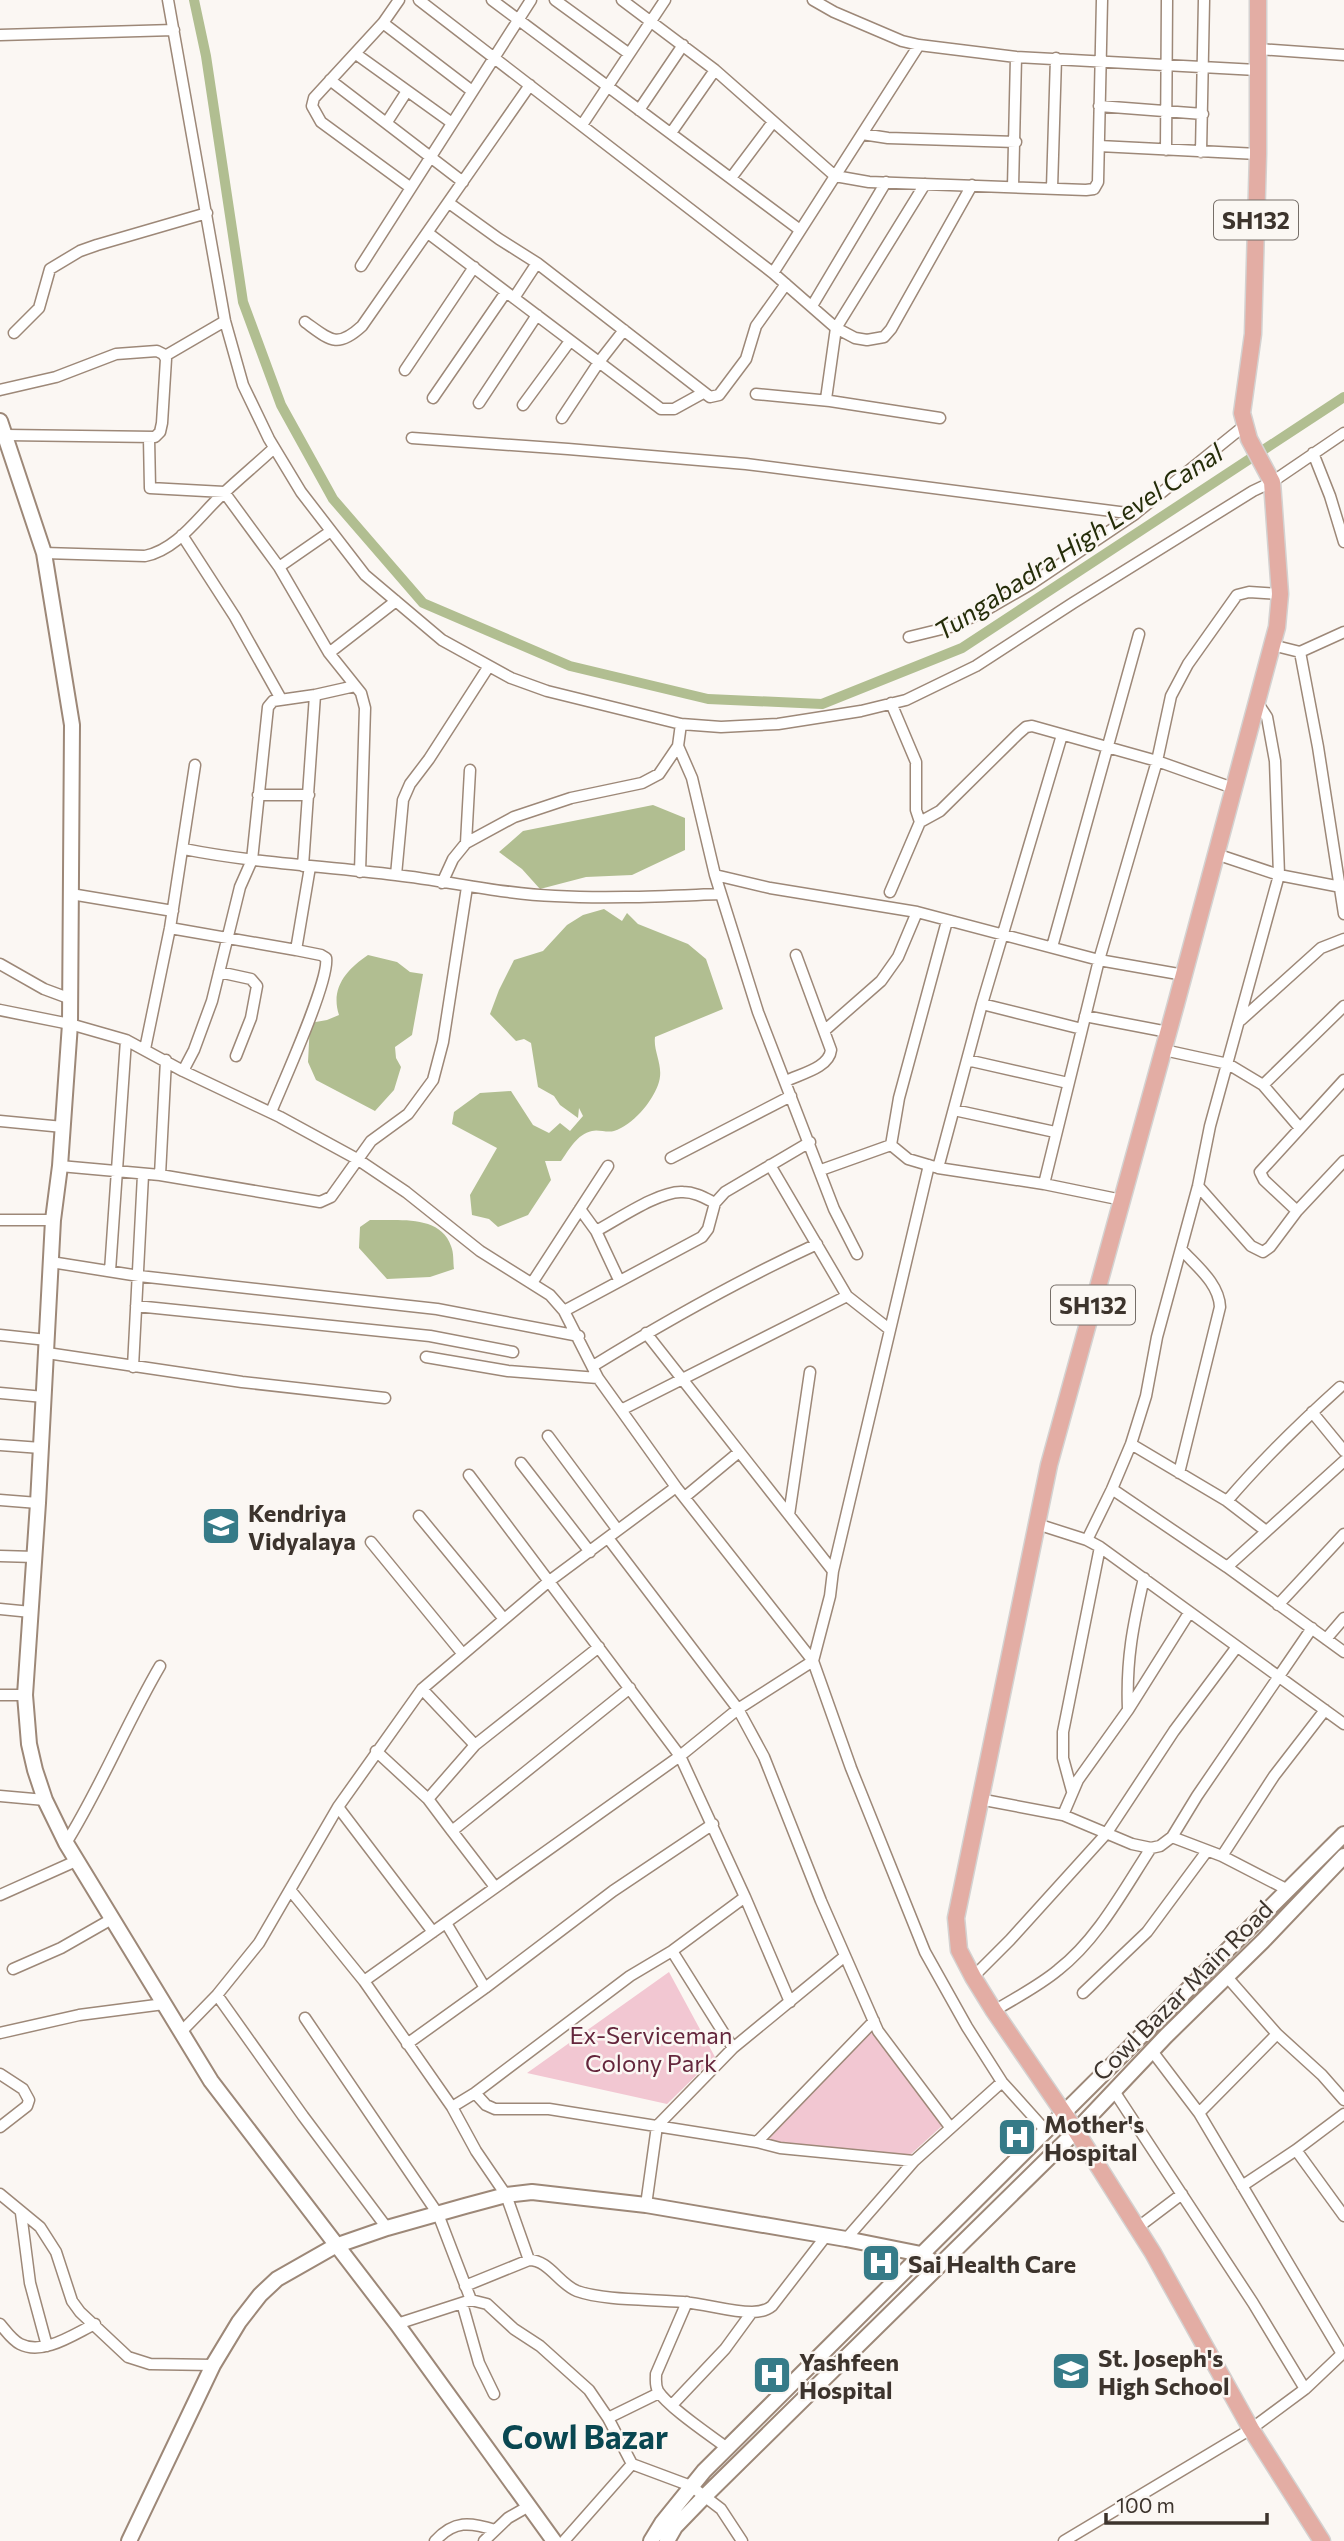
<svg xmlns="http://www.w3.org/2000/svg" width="1344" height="2541" font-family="Commissioner,sans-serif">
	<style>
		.green { fill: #f2c7d2 }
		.water { fill: #b1be91 }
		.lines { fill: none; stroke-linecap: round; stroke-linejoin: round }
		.canal { stroke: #b1be91; stroke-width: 10 }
		.street-casing { stroke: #9d8878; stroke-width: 13 }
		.secondary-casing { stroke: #9d8878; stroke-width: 18 }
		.primary-casing { stroke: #d4d2d1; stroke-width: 19 }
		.street { stroke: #fff; stroke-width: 10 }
		.secondary { stroke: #fff; stroke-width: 14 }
		.primary { stroke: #e3ada4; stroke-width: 16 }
		.labels { text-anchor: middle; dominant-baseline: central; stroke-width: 5; stroke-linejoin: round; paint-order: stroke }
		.shield { fill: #fbf7f3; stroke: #766e68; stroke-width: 2 }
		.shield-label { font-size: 23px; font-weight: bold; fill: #3d342d }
		.poi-label { font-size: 24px; font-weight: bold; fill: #3d342d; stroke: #fbf7f3; text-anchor: start }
		.street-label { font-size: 24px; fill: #3d342d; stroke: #fbf7f3 }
		.park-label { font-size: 24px; fill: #64263c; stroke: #fbf7f3 }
		.water-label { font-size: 26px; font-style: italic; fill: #252d09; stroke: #fbf7f3 }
		.district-label { font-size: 32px; font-weight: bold; fill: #094751; stroke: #fbf7f3 }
	</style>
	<rect width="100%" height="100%" fill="#fbf7f3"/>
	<path class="green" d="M669,1972L715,2057L667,2104L527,2073Z
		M872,2030L943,2125L910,2155L784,2143L768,2140Z"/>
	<path class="water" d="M653,805L685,818V850L632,875L586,877L540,889L522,869L499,852L523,831Z
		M604,909L622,921L627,913L638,924L688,944L706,959L723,1009L655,1037C653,1053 665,1066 658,1085C651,1103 633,1125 614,1131C607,1133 598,1129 592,1131C577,1134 569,1150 561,1161H545L551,1180L528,1215L498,1227L489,1219L472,1215L470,1195L497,1148L452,1124L454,1112L480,1093L511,1091L533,1125L549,1133L560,1123L570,1131L583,1116L579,1108L578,1118L560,1105L554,1096L538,1087L531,1043L524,1039L516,1041L490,1014L499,990L514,960L543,951L567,925L583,915Z
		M368,955L397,962L410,972L423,974L412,1035L395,1047L396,1058L401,1067L394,1090L375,1111L316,1080L308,1062L310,1023L327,1020L339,1015C330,988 347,969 368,955Z
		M370,1220C397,1221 440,1214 451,1246C454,1253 453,1262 454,1269L430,1277L387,1279L359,1248L360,1227Z"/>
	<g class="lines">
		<path class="canal" d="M194,0L206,56L243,302L281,405L333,499L423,603L570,666L708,699L822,704L962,648L1344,397"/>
		<g class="street-casing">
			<path id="street" d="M168,0L225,321L243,385L269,439L301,492L365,575L442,640L511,678L547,691L681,724L721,727L778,724L861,711L906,700L976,666L1073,603L1253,491L1272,482L1344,433
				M399,0L383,23L314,98L312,106L321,122L411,188
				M419,0L773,273L836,328L855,338L867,340L884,337L891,329L972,185
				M492,0L800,230
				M555,0L628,53
				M622,0L715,70L835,176L869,182L1086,190L1094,189L1098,182L1102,0
				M813,0L834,12L902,41L919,45L1016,57L1257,70
				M383,23L472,91
				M0,35L174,30
				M1258,49L1344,55
				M356,54L452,123
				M330,80L463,182
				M1099,106L1203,114
				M639,110L683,45
				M387,122L407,91
				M582,125L665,0
				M671,133L715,70
				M862,134L888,138L1016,142
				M1099,146L1258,154
				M1166,150L1167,0
				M1201,152L1204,0
				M731,178L773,122
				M1013,187L1016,57
				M1052,188L1056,58
				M449,203L499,239L537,263L710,397L719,395L746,359L756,326L786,284
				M428,233L661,409H674L703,393
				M361,266L531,0
				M773,273L919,45
				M514,298L537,263
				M812,306L886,182
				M305,322C330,340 337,349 362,326L530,85
				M14,333L39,308L50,269L80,251L97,245L207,213
				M165,356L225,321
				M405,370L474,267
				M0,390L56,377L116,354L157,351L163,354L166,359L162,423L160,432L155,437L6,435
				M756,394L830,401L940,418
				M433,398L506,292
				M830,401L826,399L836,328L925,184
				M479,403L537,315
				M523,405L570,341
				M562,418L599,362L624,330
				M149,438L150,488L224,492L279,567L329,653L361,693L365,708L360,872
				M412,438L568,449L746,464L1135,514
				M1313,453L1330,496L1344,542
				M182,535L235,617L281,699
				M44,553L145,556C179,549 200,514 225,492C241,477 258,463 274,448
				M279,567L331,531
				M909,637L950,627L979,614L1031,584L1135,514L1244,426
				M1272,645L1300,652L1344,632
				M1300,652L1318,747L1344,914
				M329,653L396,601
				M1062,735L982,1004L938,1168L1044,1184L1122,1200
				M678,746L692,778L715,875L758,1012L834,1209L857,1254
				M258,795H309
				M920,822L940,811L1018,734L1026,727L1032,726L1157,761L1233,788
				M466,843L470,770
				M184,849C254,863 325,866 396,875C449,881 501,894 555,896C610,899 665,896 720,894
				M1216,854L1279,875L1275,761L1267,717L1257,702
				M303,866L315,695
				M396,875L403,800L410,784L429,759L489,666
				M715,875L770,888L917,912L1099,960L1184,975
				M442,883L453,859L466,843L514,817L571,798L642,783L659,774L678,746L681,724
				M890,892L920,822L916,810V762L891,703
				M71,894L173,911
				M170,928L296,950L321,955L326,958C330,980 282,1085 271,1112
				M1052,947L1139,634
				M296,950L310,867
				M0,964L44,989L71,999
				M219,972L251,979L257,986L251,1018L236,1056
				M982,1004L1082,1029
				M0,1010L70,1024L126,1040L183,1071L280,1117L357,1159L406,1192L480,1251L550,1295L564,1311L598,1378L621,1410L676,1487L813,1661L851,1768L925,1952L967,2027L1002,2082L1047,2132
				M1085,1016L1168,1032
				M1241,1020L1321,948L1344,939
				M824,1031L881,981L898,957L917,912
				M145,1049L170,928L195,765
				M1164,1050L1228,1064L1263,1085L1299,1127
				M967,1060L1068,1083
				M183,1071L194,1050L212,1001L240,887L252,860L268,707L273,701L315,695L355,686
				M786,1081C800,1074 829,1068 831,1050L796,955
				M1263,1085L1344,1006
				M954,1110L1055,1132
				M0,1121L63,1127
				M671,1158L791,1096
				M770,1165L847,1296L889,1329
				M60,1166L160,1175L320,1202L331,1197L371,1141L408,1114L433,1080L443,1042L467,887
				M935,1167L908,1159L891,1145L899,1098L947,921
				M821,1170L891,1145
				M160,1175L166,1060
				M1044,1184L1099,960L1157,761L1171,696L1188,664L1237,595L1249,592L1280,594
				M1198,1186L1251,1246L1263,1252L1270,1247L1297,1211L1344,1161
				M580,1209L596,1231L619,1280
				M1297,1211L1264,1180L1260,1172L1344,1080
				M0,1220H53
				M596,1231C617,1220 660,1190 683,1192C695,1192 705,1198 715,1203
				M51,1262L139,1276L437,1309L579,1336
				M110,1271L126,1040
				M532,1283L608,1166
				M136,1306L430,1336L513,1352
				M564,1311L702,1237L708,1229L715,1203L725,1192L810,1142
				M646,1333L833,1571
				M0,1335L47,1340
				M47,1353L242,1382L385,1398
				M426,1357L508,1371L598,1378
				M593,1366C666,1321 739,1280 817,1244
				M133,1367L143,1175
				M0,1393L44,1397
				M621,1410L847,1296
				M1312,1412L1344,1451
				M548,1436L617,1529
				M1131,1444L1227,1501L1266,1531
				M0,1445L41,1448
				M521,1463L590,1552
				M1179,1473L1220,1307C1219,1283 1196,1266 1181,1249
				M469,1475L680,1756L745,1897L790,2002
				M1112,1489L1227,1567L1344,1652
				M686,1496L739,1452
				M0,1500L38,1503
				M1227,1501C1262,1460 1300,1423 1340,1387
				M789,1515L810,1372
				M419,1516L504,1619
				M1037,1524L1087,1540L1100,1547L1344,1724
				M608,1538L738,1709L764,1757L821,1901L878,2031L950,2127
				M1087,1540L1112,1489L1131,1444L1146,1396L1157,1337L1198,1186L1210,1126L1279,875L1341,887
				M371,1542L462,1653
				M0,1556L35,1557
				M1227,1567L1344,1461
				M1278,1605L1344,1534
				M0,1609L31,1612
				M1326,1639L1344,1618
				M422,1689L475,1745
				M0,1695H25
				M1128,1709C1126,1660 1133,1625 1144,1578
				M376,1751L428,1799L452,1831
				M1072,1791L1063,1758V1732L1100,1547
				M0,1796L45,1800
				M428,1799L475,1745L599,1647
				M979,1799L1063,1815L1132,1844L1151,1848L1160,1846L1172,1837L1197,1796L1312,1628
				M338,1807L433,1932
				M1063,1815L1078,1780L1128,1710L1189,1613
				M1172,1837L1222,1856L1288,1890
				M66,1843C101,1787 126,1724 160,1666
				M1222,1856L1274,1776L1325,1710
				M495,1887L452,1831L630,1688
				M291,1891L364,1981L452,2107L476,2151L506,2195L529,2260
				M0,1895L76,1861
				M446,1923L485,1988
				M672,1951L733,2048
				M13,1969L61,1948L110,1920
				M973,1977L1010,1940L1106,1834L1174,1731L1236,1648
				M1227,1977L1277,2034L1322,2075L1344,2100
				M364,1981L680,1756L738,1709L813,1661L830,1596L833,1571L929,1165
				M1083,1993L1147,1932L1207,1851
				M217,1995L303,2116L387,2228
				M994,2011C1015,1998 1039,1986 1058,1970C1098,1939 1124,1889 1151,1848
				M305,2018L438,2214L471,2300
				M181,2032L217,1995L259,1943L338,1807L422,1689L548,1582L676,1487
				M0,2033L79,2015L164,2004
				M407,2044L485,1988L613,1891L713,1824
				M1152,2051L1199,2113L1342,2354
				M0,2074L23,2089L29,2100L27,2106L0,2127
				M1114,2091L1253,2303L1305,2389
				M475,2093L486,2105L495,2109H549L757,2142L874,2021
				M452,2107L475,2093L630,1976L672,1951L745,1897
				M1199,2113L1277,2034
				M757,2142L780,2148L914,2161
				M1296,2150L1344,2216
				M1242,2186L1296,2150L1344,2114
				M0,2194L40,2227L56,2252L72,2301L80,2312L128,2357L150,2364L213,2365
				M646,2205L657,2126L733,2048L845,1956
				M21,2213L30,2283L47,2346
				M1137,2228L1182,2194
				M846,2239L914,2161L1002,2082
				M465,2286L529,2260C549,2260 559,2284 577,2291C605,2301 652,2299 683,2302C707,2304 729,2312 752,2312C760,2312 766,2311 772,2306L826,2236
				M687,2302L656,2374C656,2381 655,2385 658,2391C669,2408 710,2435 727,2448
				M462,2303L479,2363L494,2394
				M0,2324C6,2331 12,2340 20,2344C43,2356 74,2334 95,2324
				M397,2324L471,2300L487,2304L514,2329L540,2346L589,2390L608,2418L632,2464L691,2486L721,2509L742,2541
				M672,2405L725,2349L752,2312
				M608,2418L659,2393
				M435,2541C454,2520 470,2522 495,2530
				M484,2541L508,2518L529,2506
				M564,2541L632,2464
				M1064,2541L1251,2429L1305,2389L1344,2352"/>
		</g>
		<g class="secondary-casing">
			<path id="secondary" d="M0,421L44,553L72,725L70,1024L60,1166L53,1220L38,1503L25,1695L29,1744L35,1770L45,1800L66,1843L211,2081L397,2324L554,2541
				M129,2541L213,2365L239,2322L260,2295L277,2279L335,2246L387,2228L465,2206L506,2195L532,2192L646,2205L846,2239L921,2254L939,2266
				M651,2541L662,2523L704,2471L1344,1834
				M667,2541L675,2527L705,2496L1076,2131L1166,2036L1263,1941L1344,1856"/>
		</g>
		<g class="primary-casing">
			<path id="primary" d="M1258,0V154L1253,334L1242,413L1249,439L1272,482L1280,594L1277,627L1176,1004L1049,1465L956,1918L959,1950L973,1977L994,2011L1076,2131L1153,2253L1251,2429L1322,2541"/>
		</g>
		<use href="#street" class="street"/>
		<use href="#secondary" class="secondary"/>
		<use href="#primary" class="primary"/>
	</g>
	<defs>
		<g id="school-square" transform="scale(2.0125)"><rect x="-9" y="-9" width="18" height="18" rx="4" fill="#367b88" stroke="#fbf7f3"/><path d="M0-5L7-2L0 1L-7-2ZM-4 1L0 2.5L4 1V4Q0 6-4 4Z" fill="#fff"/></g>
		<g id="hospital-square" transform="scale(2.0125)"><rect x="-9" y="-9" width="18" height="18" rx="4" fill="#367b88" stroke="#fbf7f3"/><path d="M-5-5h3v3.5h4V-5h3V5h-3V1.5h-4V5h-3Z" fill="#fff"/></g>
	</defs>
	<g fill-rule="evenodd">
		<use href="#school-square" x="221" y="1526"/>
		<use href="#hospital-square" x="1017" y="2137"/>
		<use href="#hospital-square" x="881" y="2263"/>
		<use href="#school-square" x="1071" y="2371"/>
		<use href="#hospital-square" x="772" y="2375"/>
	</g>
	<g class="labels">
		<g class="shield">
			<rect x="1214" y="200.5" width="84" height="39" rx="5"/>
			<rect x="1051" y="1285.5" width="84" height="39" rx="5"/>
		</g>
		<g class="shield-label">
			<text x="1256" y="220">SH132</text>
			<text x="1093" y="1305">SH132</text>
		</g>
		<g class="poi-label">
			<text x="248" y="1512">Kendriya<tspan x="248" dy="28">Vidyalaya</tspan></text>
			<text x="1044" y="2123">Mother's<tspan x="1044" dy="28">Hospital</tspan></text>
			<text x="908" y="2263">Sai Health Care</text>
			<text x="1098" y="2357">St. Joseph's<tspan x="1098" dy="28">High School</tspan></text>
			<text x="799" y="2361">Yashfeen<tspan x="799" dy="28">Hospital</tspan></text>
		</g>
		<g class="street-label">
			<text transform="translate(1182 1990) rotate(-45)">Cowl Bazar Main Road</text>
		</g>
		<g class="park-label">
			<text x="651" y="2034">Ex-Serviceman<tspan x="651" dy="28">Colony Park</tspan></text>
		</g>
		<g class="water-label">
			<text transform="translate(1078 541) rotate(-33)">Tungabadra High Level Canal</text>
		</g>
		<g class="district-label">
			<text x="585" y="2436">Cowl Bazar</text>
		</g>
	</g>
	<path d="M1106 2513v10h161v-10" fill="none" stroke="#3d342d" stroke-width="3.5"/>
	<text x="1116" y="2513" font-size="21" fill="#3d342d" stroke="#fbf7f3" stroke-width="5" paint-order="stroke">100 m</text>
</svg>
